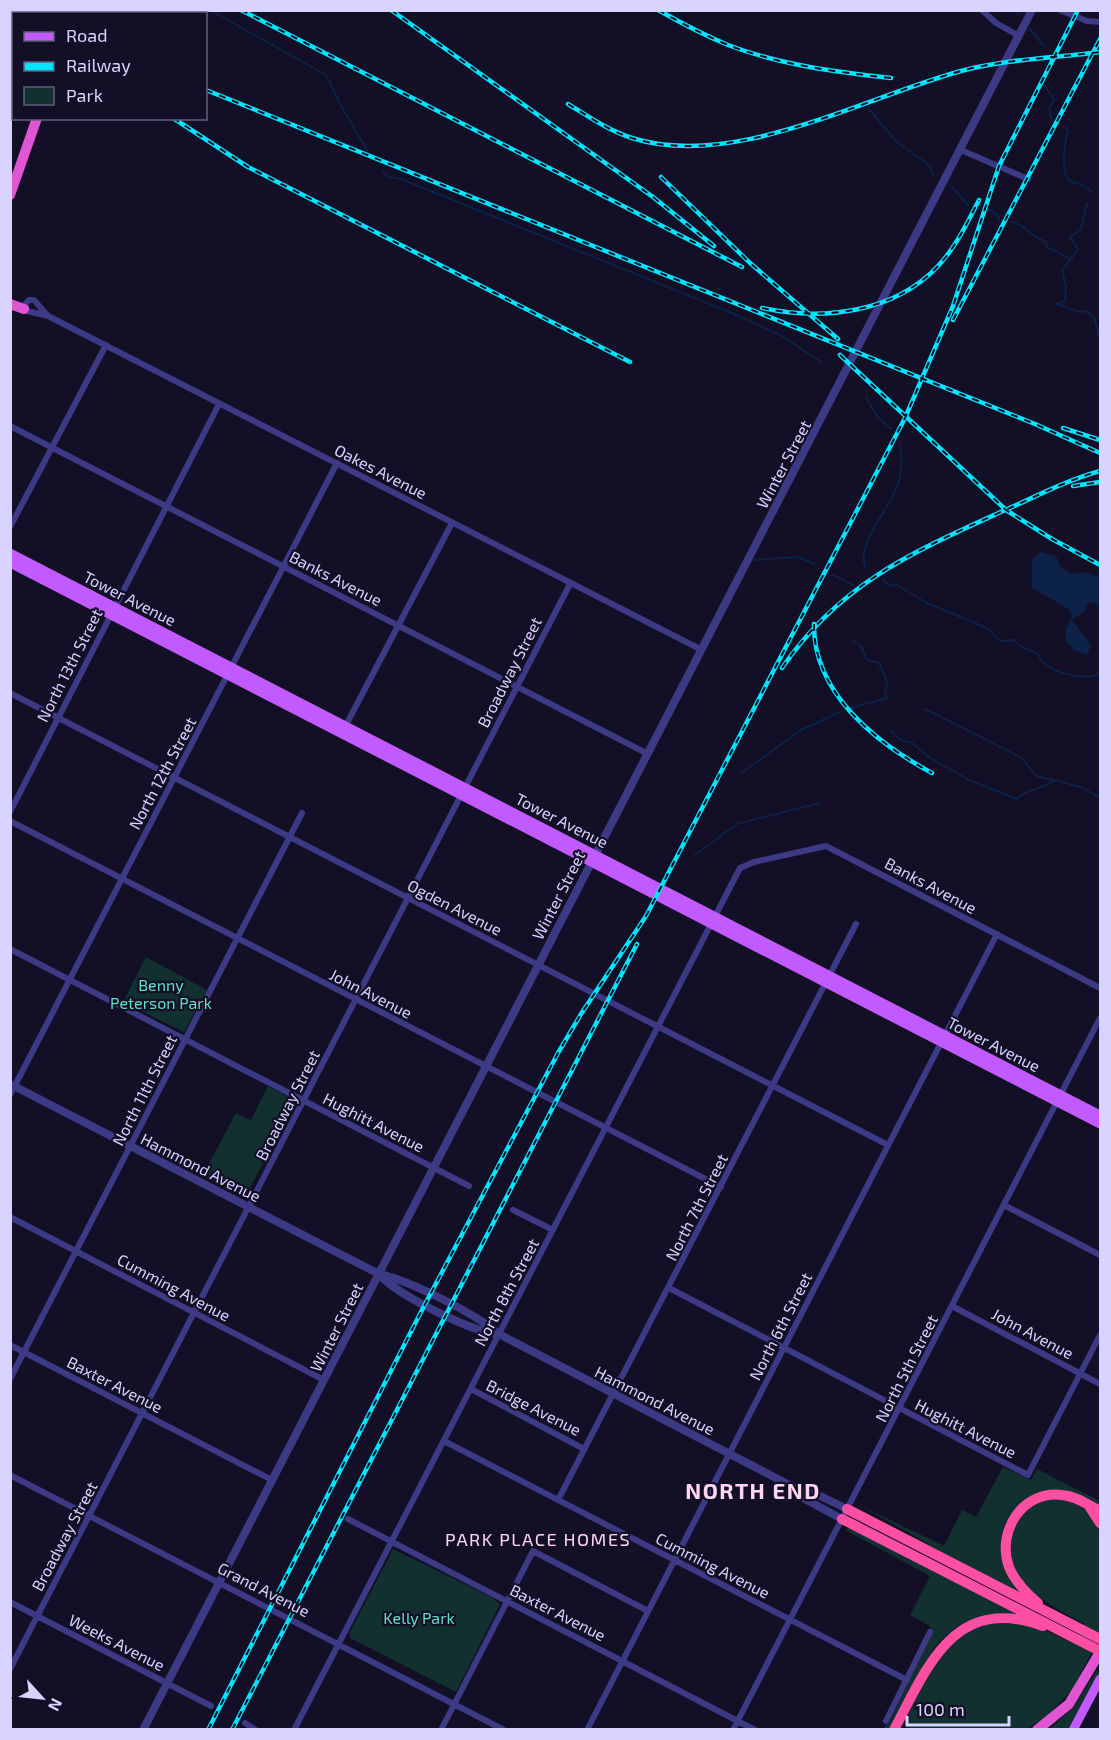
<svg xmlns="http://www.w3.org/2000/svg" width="1111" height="1740" font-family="'Exo 2',sans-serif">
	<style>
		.green { fill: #12302f }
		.water { fill: #0c2248 }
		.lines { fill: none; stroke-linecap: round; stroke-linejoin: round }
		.stream { stroke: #0c2248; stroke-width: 2 }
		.minor { stroke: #3d3a85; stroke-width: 6 }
		.tertiary { stroke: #3d3a85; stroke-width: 8 }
		.primary { stroke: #c25bff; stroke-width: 9 }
		.trunk { stroke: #e055d1; stroke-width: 10 }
		.motorway { stroke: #ff4fa3; stroke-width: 10 }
		.rail-casing { stroke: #00e5ff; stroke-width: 4.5 }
		.rail { stroke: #130f26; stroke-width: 2; stroke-dasharray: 7; stroke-linecap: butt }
		.labels { text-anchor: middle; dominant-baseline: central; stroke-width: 4.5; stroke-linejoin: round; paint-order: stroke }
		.street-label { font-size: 16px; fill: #d9d4ff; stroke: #130f26 }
		.park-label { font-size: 16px; fill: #5fe0c0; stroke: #130f26 }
		.neighbourhood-label { font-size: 18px; letter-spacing: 1.5px; fill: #ffd6f0; stroke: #130f26 }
		.district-label { font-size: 22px; font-weight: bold; letter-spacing: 1.5px; fill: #ffd6f0; stroke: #130f26 }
	</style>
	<rect width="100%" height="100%" fill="#130f26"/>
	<path class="green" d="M146,957L207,990L184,1032L123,1002Z
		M268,1086L292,1099L294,1103L250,1188L242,1193L204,1173L236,1113L251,1120Z
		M1003,1467L1031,1480L1037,1469L1100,1501V1508L1080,1497L1027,1499C983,1531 1007,1559 1025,1598L949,1558L923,1541L859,1505L944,1546L962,1510L976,1517Z
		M1063,1499L1085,1509L1100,1530V1636L1072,1690L1046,1717L1026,1729L909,1730C903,1715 916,1700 922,1687C949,1635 985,1608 1045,1630C1055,1634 1064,1640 1074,1643L1084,1624C1062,1611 1036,1600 1020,1579C1005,1559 1007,1524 1028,1508C1038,1500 1051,1499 1063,1499Z
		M850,1528L1034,1619C1015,1620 982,1618 964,1624C930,1635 908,1699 892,1729H883L890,1721L932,1634L930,1626L910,1615L930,1576L845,1530Z
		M393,1549L491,1597L500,1604L456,1692L350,1638V1632Z
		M1097,1670L1100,1673L1068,1729L1049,1730L1074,1706Z"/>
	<path class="water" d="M1040,552L1056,556L1060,566L1071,574L1086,572L1100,578V607L1093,602L1088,603L1085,611L1072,620L1091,645L1087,655L1074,650L1066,641V629L1072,618L1070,610L1032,588V560Z"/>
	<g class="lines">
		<path class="stream" d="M210,10L326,75L340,104L367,150
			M1016,10L1018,14
			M1030,29L1043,45
			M1045,86L1054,100L1049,109L1052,120
			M868,108L897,142L930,166L933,176
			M1064,127L1068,130C1065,140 1060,172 1069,180C1075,185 1085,183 1091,191
			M383,172L388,177L401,179L732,313L782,336L821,362
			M952,187L968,205
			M1087,203L1081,229L1070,237L1078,250L1062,270L1066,286L1065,301L1057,304L1080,312L1086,311L1094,317L1100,339
			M987,209L998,215L1000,222
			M1011,222C1026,224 1031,238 1045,241L1047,247L1069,258
			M866,397L876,415L891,429
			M754,560L798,557L814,564
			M866,569C854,546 891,507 898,484C902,473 902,453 900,442
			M833,575L853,585
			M883,580L889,586L895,584L925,602L987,628L1000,641L1014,640C1020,648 1026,648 1034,652C1040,654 1039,658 1043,662C1054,674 1087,681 1100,673
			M853,641L861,646L867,660L879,663L887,681L885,695L888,699
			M851,708L886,698
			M925,709L1022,758L1036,776L1053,780
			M890,730L902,741L911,742L930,758L969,780L1017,799C1027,788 1044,789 1055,780L1083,788L1100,798
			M740,774L801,730L840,712
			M695,855L737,824L819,803"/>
		<path class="minor" d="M982,10L996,23L1019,36
			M1060,10L1087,21L1100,22
			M961,150L1028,179
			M48,316L27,311L25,304L29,300H34L48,316L702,650
			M10,426L648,754
			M10,527L106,345
			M10,693L888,1145
			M345,727L452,523
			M10,812L219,404
			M10,821L721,1187
			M10,949L469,1186
			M10,1095L337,463
			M1004,1205L1100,1255
			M513,1210L553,1230
			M10,1217L324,1380
			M669,1288L1028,1475L1100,1335
			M952,1306L1100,1384
			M10,1345L272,1480
			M10,1379L302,813
			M471,1389L584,1449
			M444,1441L907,1680
			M10,1475L504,1730
			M558,1500L856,924
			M348,1519L755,1730
			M10,1602L211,1706
			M10,1669L570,584
			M886,1721L930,1632
			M245,1723L256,1730
			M294,1730L740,868L754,862L826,846L1100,988
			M441,1730L533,1551L648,1611
			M587,1730L997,934
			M733,1730L1100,1018"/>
		<path class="tertiary" d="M10,1084L379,1274C411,1281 474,1313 499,1334L799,1490L810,1491L847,1509
			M379,1274C395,1294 473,1333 499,1334
			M799,1490L805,1499L842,1519
			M143,1730L1032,10"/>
		<path class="primary" d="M10,553L1100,1115
			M10,563L1100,1124
			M1073,1730L1100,1679"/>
		<path class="trunk" d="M82,14L84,10
			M10,195L37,118
			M10,304L24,309
			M1037,1730L1069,1704L1100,1652"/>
		<path class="motorway" d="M1089,1506L1100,1523
			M847,1509L1100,1639
			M842,1519L1100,1651
			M1038,1603C1026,1593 1015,1582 1009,1567C996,1531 1023,1490 1062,1495C1076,1496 1088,1505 1100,1511
			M894,1730C928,1665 955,1594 1043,1626"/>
		<g class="rail-casing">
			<path id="rail" d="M241,10L742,267
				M391,10L653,197L714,246
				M658,10C681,23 704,35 728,45C780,65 836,72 891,78
				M10,17L14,18
				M206,90L1035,424L1100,453
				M568,104C588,116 609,131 632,138C734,170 862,98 961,71C1005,59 1055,58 1100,52
				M173,118L248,167L630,362
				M661,177L750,263L838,339
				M762,308C823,321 894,313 938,266C956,247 967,223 979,200
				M953,320L1100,39
				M840,355L1006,510L1052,539L1100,565
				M1063,428L1100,440
				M1073,486L1100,482
				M814,624C813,693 876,743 932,773
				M782,668C840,583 913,552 1003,511C1035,497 1067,480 1100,471
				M208,1730L422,1310L558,1053L581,1014L646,916L905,418L953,306L999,166L1078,10
				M232,1730L637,944"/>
		</g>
		<use href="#rail" class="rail"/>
	</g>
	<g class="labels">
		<g class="street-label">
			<text transform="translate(783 464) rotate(-62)">Winter Street</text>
			<text transform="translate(381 471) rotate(27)">Oakes Avenue</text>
			<text transform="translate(336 578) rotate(27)">Banks Avenue</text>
			<text transform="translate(130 598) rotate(27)">Tower Avenue</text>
			<text transform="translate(69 665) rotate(-63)">North 13th Street</text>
			<text transform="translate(509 672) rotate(-63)">Broadway Street</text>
			<text transform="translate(162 773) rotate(-62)">North 12th Street</text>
			<text transform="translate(562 820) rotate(27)">Tower Avenue</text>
			<text transform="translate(931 885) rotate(28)">Banks Avenue</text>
			<text transform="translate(558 895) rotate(-63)">Winter Street</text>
			<text transform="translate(455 907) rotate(27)">Ogden Avenue</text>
			<text transform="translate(371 993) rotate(27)">John Avenue</text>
			<text transform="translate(994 1044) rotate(27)">Tower Avenue</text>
			<text transform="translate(144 1090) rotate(-63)">North 11th Street</text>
			<text transform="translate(287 1105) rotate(-63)">Broadway Street</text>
			<text transform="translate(374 1122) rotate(27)">Hughitt Avenue</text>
			<text transform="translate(201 1167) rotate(27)">Hammond Avenue</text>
			<text transform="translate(696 1207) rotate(-63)">North 7th Street</text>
			<text transform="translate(174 1287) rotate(28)">Cumming Avenue</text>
			<text transform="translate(506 1292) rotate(-62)">North 8th Street</text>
			<text transform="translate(780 1326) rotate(-63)">North 6th Street</text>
			<text transform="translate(336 1327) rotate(-63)">Winter Street</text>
			<text transform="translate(1033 1333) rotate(28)">John Avenue</text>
			<text transform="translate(906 1368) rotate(-63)">North 5th Street</text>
			<text transform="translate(115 1384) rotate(27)">Baxter Avenue</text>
			<text transform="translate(655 1400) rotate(27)">Hammond Avenue</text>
			<text transform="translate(534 1407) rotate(27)">Bridge Avenue</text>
			<text transform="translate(966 1428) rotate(27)">Hughitt Avenue</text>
			<text transform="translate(64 1536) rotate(-62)">Broadway Street</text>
			<text transform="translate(713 1565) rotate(27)">Cumming Avenue</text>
			<text transform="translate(264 1589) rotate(27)">Grand Avenue</text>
			<text transform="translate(558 1612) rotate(27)">Baxter Avenue</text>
			<text transform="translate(117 1642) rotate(27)">Weeks Avenue</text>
		</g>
		<g class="park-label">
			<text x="161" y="984">Benny<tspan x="161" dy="18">Peterson Park</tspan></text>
			<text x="419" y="1617">Kelly Park</text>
		</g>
		<g class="neighbourhood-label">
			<text x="538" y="1539">PARK PLACE HOMES</text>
		</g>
		<g class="district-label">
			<text x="753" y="1490">NORTH END</text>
		</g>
	</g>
	<rect width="1111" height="1740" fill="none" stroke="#d9d4ff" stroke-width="24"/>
	<rect x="12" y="12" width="195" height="108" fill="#130f26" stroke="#625e7d" stroke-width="1.5"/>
	<rect x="24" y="32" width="30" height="9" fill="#c25bff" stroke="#625e7d" stroke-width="1.5"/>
	<text x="66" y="42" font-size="18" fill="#d9d4ff">Road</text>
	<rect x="24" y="62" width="30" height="9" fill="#00e5ff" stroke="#625e7d" stroke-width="1.5"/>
	<text x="66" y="72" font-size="18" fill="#d9d4ff">Railway</text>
	<rect x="24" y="87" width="30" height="18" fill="#12302f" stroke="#625e7d" stroke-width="1.5"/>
	<text x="66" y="102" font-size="18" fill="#d9d4ff">Park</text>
	<g transform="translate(42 1698) rotate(117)" stroke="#130f26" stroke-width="4.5" paint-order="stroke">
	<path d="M0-4.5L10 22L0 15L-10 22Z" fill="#d9d4ff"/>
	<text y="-9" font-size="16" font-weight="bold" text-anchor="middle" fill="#d9d4ff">N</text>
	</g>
	<path d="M907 1716v9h102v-9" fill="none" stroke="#d9d4ff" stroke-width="3"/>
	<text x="916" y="1716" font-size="18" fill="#d9d4ff" stroke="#130f26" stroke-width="4.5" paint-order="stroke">100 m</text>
</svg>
